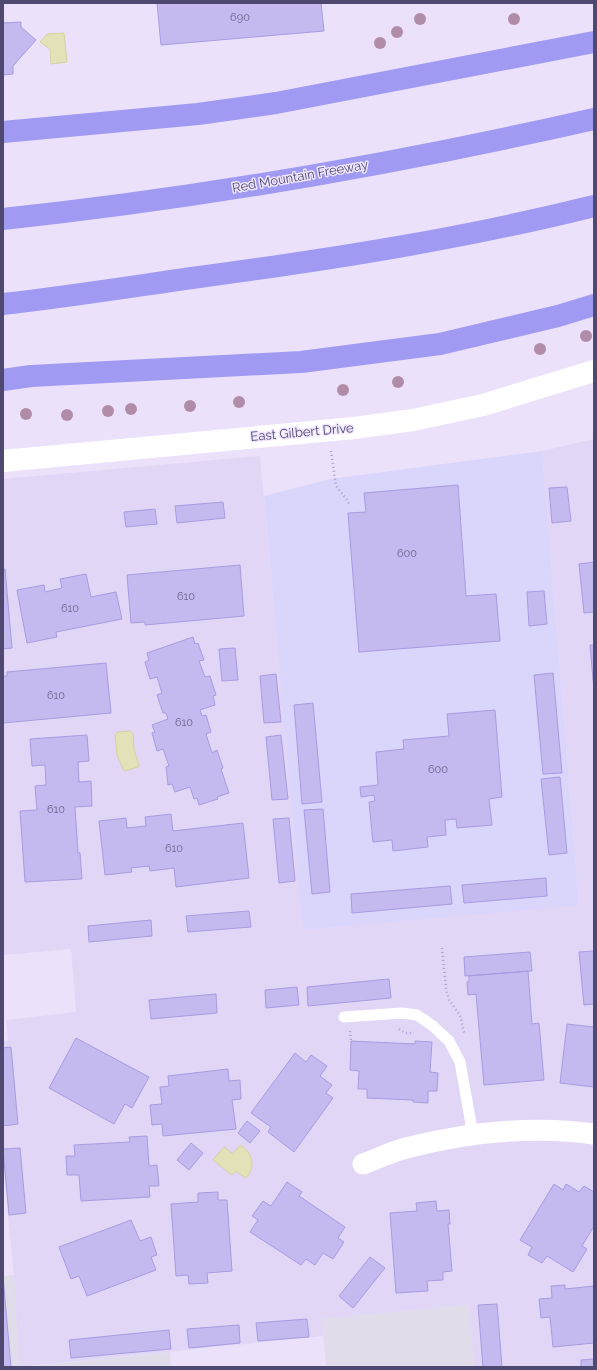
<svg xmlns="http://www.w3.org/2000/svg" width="597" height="1370" font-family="Raleway,sans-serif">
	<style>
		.residential { fill: #e2d6f7 }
		.commercial { fill: #d9d5fb }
		.industrial { fill: #e0dcea }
		.water { fill: #e3e1b7; stroke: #d4d29e }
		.building { fill: #c4baef; stroke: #a89be1 }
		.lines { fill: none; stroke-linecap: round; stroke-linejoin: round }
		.path { stroke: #a89ed3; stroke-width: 2.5; stroke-dasharray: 1 3; stroke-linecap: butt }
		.lane { stroke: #fff; stroke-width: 11 }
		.street { stroke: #fff; stroke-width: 21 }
		.secondary { stroke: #fff; stroke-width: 22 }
		.highway { stroke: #a09af3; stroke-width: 22 }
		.tree { fill: #b18ca8 }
		.labels { text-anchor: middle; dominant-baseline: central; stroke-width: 3; stroke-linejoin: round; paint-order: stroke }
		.number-label { font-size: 11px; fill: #6c6590 }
		.street-label { font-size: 13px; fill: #4f4971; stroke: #f0e7fe }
	</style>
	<rect width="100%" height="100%" fill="#ece1fb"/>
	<path class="residential" d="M594,439V1367H474L468,1305L323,1319L324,1336L19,1367L14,1275L3,1166V1041H8L6,1020L76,1012L71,949L3,955V479L260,456L304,930L579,904L542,451Z"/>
	<path class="commercial" d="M542,451L579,905L303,930L264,496L330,479Z"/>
	<path class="industrial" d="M14,1275L19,1367H3V1276Z
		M468,1305L474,1367H326L322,1319Z
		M170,1352L171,1367H24Z"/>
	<path class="water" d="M64,33L67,62L51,64L50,49L40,42L47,34Z
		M130,731L133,734L134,750L139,765L138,767L124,771L117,755L115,735L118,732Z
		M240,1145C253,1153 256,1167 246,1178L236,1171L232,1175L213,1160L224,1147L233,1154Z"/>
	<path class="building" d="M157,3H321L324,31L161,45Z
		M21,22V27L36,40L13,66V74L3,75V23Z
		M458,485L466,596L496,594L500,641L359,652L348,513L366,512L364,493Z
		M567,487L571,521L552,523L549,488Z
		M223,502L225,518L177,523L175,506Z
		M155,509L157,524L126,527L124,512Z
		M594,562V612L584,613L579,564Z
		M240,565L244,616L145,625V622L131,623L127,575Z
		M3,569H5L12,648L3,649Z
		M86,574L91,597L116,592L122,619L56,632L57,637L27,643L17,590L44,585L45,592L62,588L60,579Z
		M544,591L547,624L529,626L527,592Z
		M193,637L195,644L198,643L204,660L199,661L205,677L210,676L216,695L213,696L215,705L200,710L202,716L206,715L211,732L206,734L212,753L217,750L223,768L221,769L229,793L217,797L218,799L199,805L197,798L194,799L190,787L175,792L172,784L168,785L166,767L169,766L163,749L157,751L152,733L155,732L152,725L168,719L166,713H163L157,695L162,693L157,677L150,679L145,662L149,660L147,653Z
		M590,645H594V691Z
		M235,648L238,680L222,681L219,649Z
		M106,663L111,713L3,723V676H7V672Z
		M553,673L562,773L543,774L534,675Z
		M276,674L281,722L264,723L260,676Z
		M313,703L322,802L302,804L294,705Z
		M495,710L502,797L489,799L492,825L457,828L456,819L445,820L446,835L427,837L428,847L393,851L392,840L373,842L369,802L375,801L374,795L361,797L360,787L378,785L376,752L404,749L403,740L449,736L447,714Z
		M87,735L89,761L78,762L79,782L91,781L92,806L75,807L78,853H80L82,879L25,882L20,811L37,810L35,786L46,785L45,765L32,766L30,739Z
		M281,735L288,799L272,800L266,737Z
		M560,777L567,853L549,855L541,779Z
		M323,809L330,892L312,894L304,810Z
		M171,814L173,831L243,823L249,878L176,887L174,868L150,871L149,866L131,868L132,872L105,875L99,821L126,818L127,828L146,826L145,817Z
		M289,818L295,881L279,883L273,819Z
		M546,878L547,896L464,903L462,885Z
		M450,886L452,904L352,913L351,894Z
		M249,911L251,927L188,932L186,916Z
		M151,920L152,936L89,942L88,926Z
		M594,951V1004L584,1005L579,952Z
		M530,952L532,971L465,976L464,957Z
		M528,971L532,1024L539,1023L544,1080L484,1085L476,994L468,995L467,982H469V976Z
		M389,979L391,998L308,1006L307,987Z
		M297,987L299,1005L266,1008L265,990Z
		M216,994L217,1013L151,1019L149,1000Z
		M567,1024L594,1027V1087L560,1083Z
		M76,1038L149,1077L132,1108L125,1104L114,1124L49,1088Z
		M351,1041L415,1044V1041L432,1042L430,1072L438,1073L437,1091H428V1103L413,1102V1100L367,1098V1089H358L359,1071L350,1070Z
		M11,1047L18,1124L3,1126V1048Z
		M295,1053L306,1062L311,1055L327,1066L320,1076L332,1085L326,1093L333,1098L294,1152L268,1132L271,1127L251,1113Z
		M228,1069L229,1081L240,1080L241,1099L232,1100L236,1129L163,1136L162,1124L152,1125L150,1105L162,1104L160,1087L169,1086L168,1076Z
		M247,1121L260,1131L250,1143L238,1133Z
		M147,1136L149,1166L157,1165L159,1186H149L150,1197L81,1201L79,1175H67L66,1156H75L74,1145L130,1142L129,1137Z
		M191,1143L203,1153L189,1170L177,1160Z
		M20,1148L26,1213L9,1215L3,1149Z
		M287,1182L302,1192L299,1196L345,1227L338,1238L344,1242L333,1259L323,1253L315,1265L306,1259L301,1265L250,1232L258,1220L252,1216L263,1201L271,1206Z
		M554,1184L563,1190L566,1184L579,1192L584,1186L594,1192V1226L582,1246L587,1249L573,1272L547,1256L542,1263L528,1255L532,1247L520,1240Z
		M218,1192V1200H227L232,1271L207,1273L208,1283L189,1284L188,1275L176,1276L171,1204L198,1202V1193Z
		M436,1201L437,1211L449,1210L450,1224H448L452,1271L443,1272V1280L427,1281L428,1291L396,1293L390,1213L417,1211L416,1203Z
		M131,1220L140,1241L151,1237L157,1255L151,1257L156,1270L87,1296L79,1276L71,1279L59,1247Z
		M370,1257L385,1268L353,1308L339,1296Z
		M3,1277L11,1367H3Z
		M565,1285V1289L594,1286V1343L553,1347L550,1317L541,1318L539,1299L552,1298L551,1286Z
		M497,1304L502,1367H483L478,1305Z
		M307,1319L309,1337L258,1341L256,1323Z
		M239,1325L240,1343L189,1348L187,1329Z
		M169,1330L171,1349L71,1358L69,1340Z
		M594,1359V1367H581V1360Z"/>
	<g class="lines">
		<path class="path" d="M331,451L336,486L348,501L349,504
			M442,948L446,988L449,1000L460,1015L464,1033
			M399,1029L405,1033H414
			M350,1031L351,1040"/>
		<path class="lane" d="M344,1017L402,1013L417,1015L433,1026L449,1041L460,1062L473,1135"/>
		<path class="street" d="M363,1164C377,1159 391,1152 406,1148C466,1133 532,1125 594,1134"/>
		<path class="secondary" d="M3,461L354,428L413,420L483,405L594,371"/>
		<path class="highway" d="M3,132L198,114L276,103L594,42
			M3,219C201,198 400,163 594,119
			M3,304C66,297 129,287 192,278C327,260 462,239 594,206
			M3,380L31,376L301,362L440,344L558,316L594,305"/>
	</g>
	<g class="tree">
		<circle cx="420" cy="19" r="6"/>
		<circle cx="514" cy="19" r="6"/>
		<circle cx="397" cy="32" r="6"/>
		<circle cx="380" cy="43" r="6"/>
		<circle cx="586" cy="336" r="6"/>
		<circle cx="540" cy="349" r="6"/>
		<circle cx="398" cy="382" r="6"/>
		<circle cx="343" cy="390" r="6"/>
		<circle cx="239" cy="402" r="6"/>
		<circle cx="190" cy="406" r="6"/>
		<circle cx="131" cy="409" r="6"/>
		<circle cx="108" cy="411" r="6"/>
		<circle cx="26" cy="414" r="6"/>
		<circle cx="67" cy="415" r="6"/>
	</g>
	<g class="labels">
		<g class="number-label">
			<text x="240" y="17">690</text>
			<text x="407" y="553">600</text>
			<text x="186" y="596">610</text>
			<text x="70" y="608">610</text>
			<text x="56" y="695">610</text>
			<text x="184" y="722">610</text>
			<text x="438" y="769">600</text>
			<text x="56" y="809">610</text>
			<text x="174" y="848">610</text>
		</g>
		<g class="street-label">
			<text transform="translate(300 176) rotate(-10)">Red Mountain Freeway</text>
			<text transform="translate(302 432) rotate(-5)">East Gilbert Drive</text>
		</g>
	</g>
	<rect width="597" height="1370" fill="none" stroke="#4f4971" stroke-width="8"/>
</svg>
